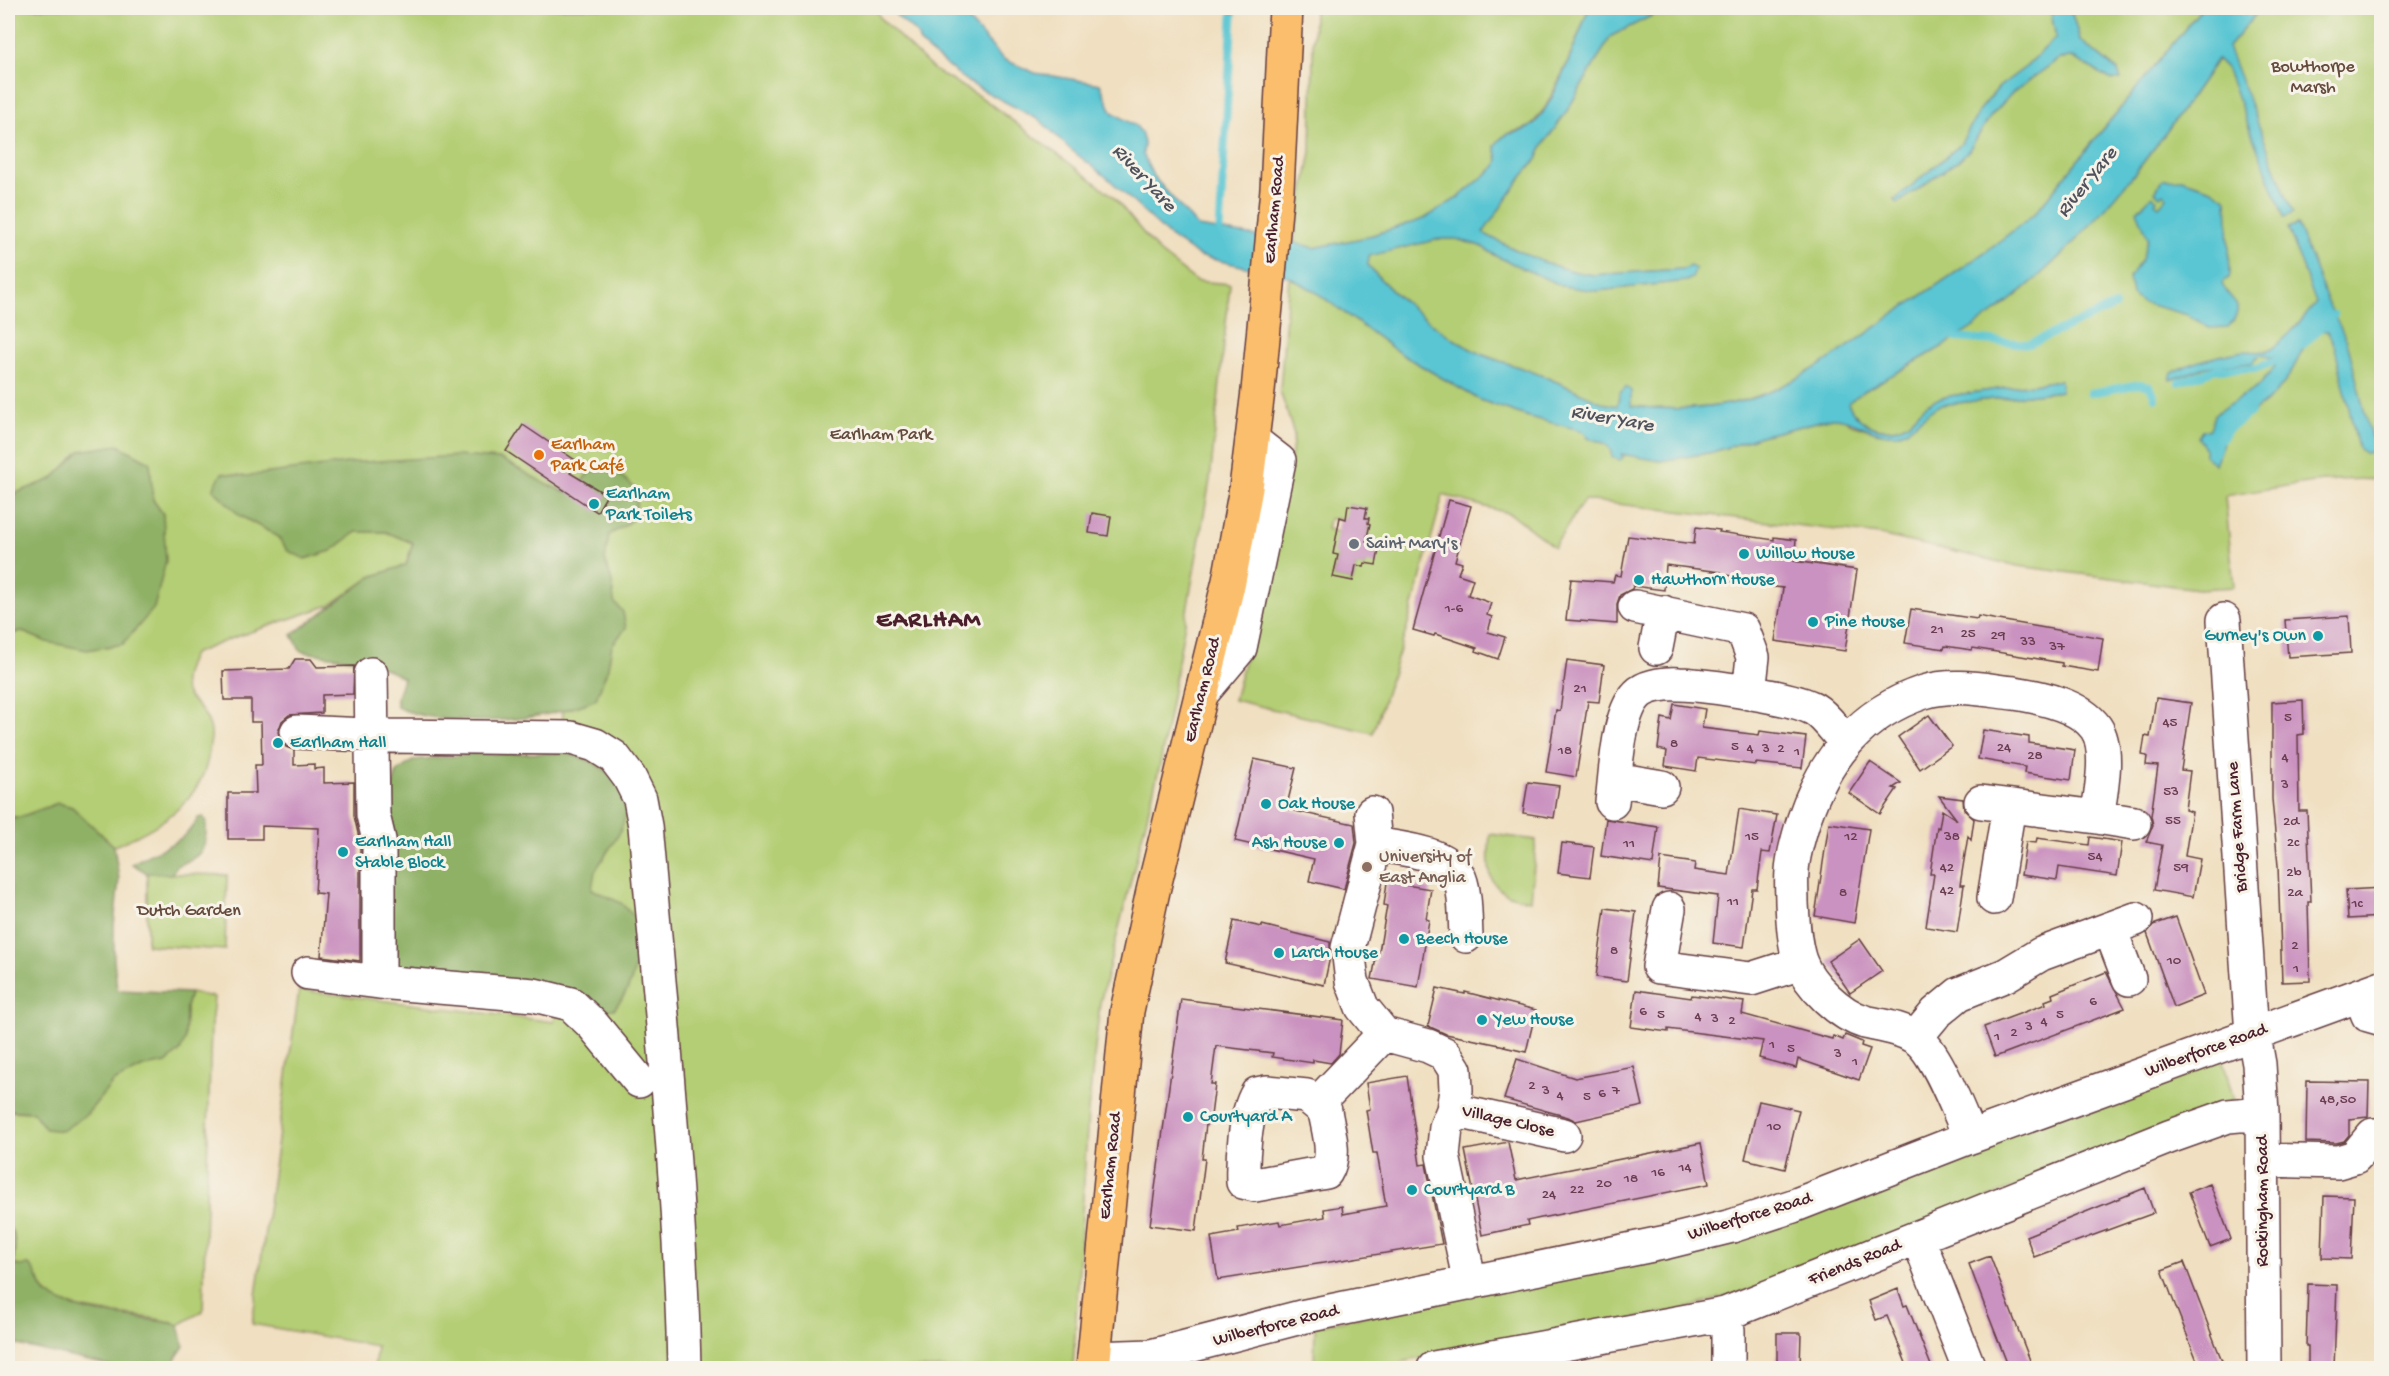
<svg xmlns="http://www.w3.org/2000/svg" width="2389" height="1376" viewBox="0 0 2389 1376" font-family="'Gochi Hand',sans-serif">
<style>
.green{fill:#b4ce74;stroke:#7f7650;stroke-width:1.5;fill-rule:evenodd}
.forest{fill:#8fb166;stroke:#6c6848;stroke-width:1.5}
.water{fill:#5ac6d3;stroke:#52727f;stroke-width:1.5}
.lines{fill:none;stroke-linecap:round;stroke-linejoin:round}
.stream{stroke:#5ac6d3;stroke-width:8}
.building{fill:#ca92c0}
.minor-casing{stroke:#633c41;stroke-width:36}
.major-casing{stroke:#633c41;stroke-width:36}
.minor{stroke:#fff;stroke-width:33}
.major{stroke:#fabe6d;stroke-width:33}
.food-dot{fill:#e8710a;stroke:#f7f3e8;stroke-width:2}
.culture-dot{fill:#0f9aa8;stroke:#f7f3e8;stroke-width:2}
.worship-dot{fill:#6b7280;stroke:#f7f3e8;stroke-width:2}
.education-dot{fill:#8d6e63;stroke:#f7f3e8;stroke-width:2}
.labels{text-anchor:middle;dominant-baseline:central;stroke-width:6;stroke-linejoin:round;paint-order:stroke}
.number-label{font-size:15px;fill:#6a3c50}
.park-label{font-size:18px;fill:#644b3d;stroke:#f7f3e8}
.street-label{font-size:18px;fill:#4a1f2b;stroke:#f7f3e8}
.food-label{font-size:18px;fill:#c56008;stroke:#f7f3e8;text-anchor:start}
.culture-label{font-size:18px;fill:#0d838f;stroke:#f7f3e8;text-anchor:start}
.worship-label{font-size:18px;fill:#5b616d;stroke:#f7f3e8;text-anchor:start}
.education-label{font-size:18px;fill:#785e54;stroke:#f7f3e8;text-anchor:start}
.water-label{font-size:20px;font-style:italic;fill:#4f515d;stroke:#f7f3e8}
.district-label{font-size:24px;font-weight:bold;letter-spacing:1.5px;fill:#4a1f2b;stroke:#f7f3e8}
</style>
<rect width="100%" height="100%" fill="#f7f3e8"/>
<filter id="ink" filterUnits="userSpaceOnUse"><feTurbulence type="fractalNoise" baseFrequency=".0167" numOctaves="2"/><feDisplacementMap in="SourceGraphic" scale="12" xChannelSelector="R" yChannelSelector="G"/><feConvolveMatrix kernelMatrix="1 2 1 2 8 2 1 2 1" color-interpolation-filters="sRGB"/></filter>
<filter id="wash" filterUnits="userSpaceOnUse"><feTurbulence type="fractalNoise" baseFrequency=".008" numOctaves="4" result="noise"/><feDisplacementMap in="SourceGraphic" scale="24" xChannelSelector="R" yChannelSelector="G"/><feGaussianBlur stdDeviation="1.35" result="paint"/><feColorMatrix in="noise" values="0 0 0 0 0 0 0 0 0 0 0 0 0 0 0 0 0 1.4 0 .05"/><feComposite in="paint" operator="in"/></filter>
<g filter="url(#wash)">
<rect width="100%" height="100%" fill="#f0dfc0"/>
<path class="green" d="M8 8H875L881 19 935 71 982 98 1112 195 1159 252 1196 281 1230 284 1210 480 1160 765 1100 1003 1088 1111 1073 1368H374L377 1346 252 1324 299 990 554 1022 561 976 564 530 239 515 277 536 288 551H331L356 532H386L413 543 406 565 371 577 330 605 230 639 193 654C167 705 203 693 211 731 212 737 210 744 209 750 205 801 157 829 114 846L72 807 58 803 20 817H8V635L21 631 47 642 163 514 153 500 38 493 8 496Z
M1314 8H1589L1567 64 1545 108 1530 127 1507 134 1495 146 1498 160 1496 166 1459 197 1424 219 1363 238 1314 248 1294 242 1311 152Z
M1667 8H2050L2056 37 2027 66 1999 87 1980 110 1960 145 1895 200 1898 203 1959 160 1969 150 1990 117 2012 93 2060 58 2072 57 2112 80 2118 71 2080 40 2070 8H2202L2035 213C1991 250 1942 282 1894 314 1852 344 1810 377 1761 395 1720 410 1674 411 1630 406L1620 393 1617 406 1606 404C1582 394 1559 382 1535 373 1518 366 1499 362 1483 355 1448 340 1392 295 1368 265L1369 255 1439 239H1456L1481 246 1498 257 1597 291 1686 281 1692 278 1690 266 1683 269 1593 275C1554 270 1517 251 1482 233L1521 178 1537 159 1543 145 1565 114 1611 36Z
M2261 8H2381V480C2329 476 2277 488 2225 496L2234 587 2198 589 2018 566 1880 535 1584 500 1554 547 1511 514 1443 495 1406 631 1373 733 1234 700 1268 572 1291 460 1294 434 1280 391 1289 277 1313 290 1401 354 1480 400 1529 417 1580 429 1585 433 1588 438 1606 443 1611 449 1620 453 1661 461 1713 452 1761 436 1832 418 1842 417 1851 424 1880 433 1909 428 1932 408 1940 405 2061 391 2060 380C2032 384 2005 388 1978 392 1964 394 1946 395 1933 401 1917 408 1914 426 1892 429 1874 432 1855 420 1848 403L1862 392C1907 366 1953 343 1995 312 2086 244 2155 152 2217 59L2226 68 2228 47ZM1349 505 1367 508 1365 518 1369 519 1368 523 1370 524 1365 563 1364 567 1356 565 1353 581 1333 577 1338 555V532L1327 529 1329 519H1346Z
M1490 834 1536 840 1531 900C1485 895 1487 872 1490 834Z
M147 873 227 875 225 950 147 945Z
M190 993 214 997 211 1026 203 1311 179 1325C171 1323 164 1320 156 1319 129 1313 44 1314 39 1279L13 1263C15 1250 17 1237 8 1226V1111L33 1112 46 1129 87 1114 113 1082 143 1067 166 1063 185 1040 186 1007Z
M2222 1057 2234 1101 1769 1284 1680 1310 1369 1368H1314L1315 1326 1689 1248Z"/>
<path class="forest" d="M118 445 150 462 153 500 163 514 166 561 154 608 123 644 87 650 47 642 21 631 8 635V496L52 479 80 451Z
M457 456 501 459 544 483 565 492 578 487 589 472C612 467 618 472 635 488 640 518 634 521 609 535L605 560 612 582 614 602 623 612 626 628 612 645 608 668 596 699C549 722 445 730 397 707V697L403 678C370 657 338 659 301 651L292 635 371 577 406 565 413 543 386 532H356L331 551 305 559 288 551 277 536 239 515 213 489 222 473 246 476 347 463Z
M567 753 592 762 625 783 629 808 619 834 595 871 592 889 621 903 635 917C637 952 640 980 614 1009L587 1012 402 974 385 963 381 826 397 772 414 760 473 754Z
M58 803 72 807 114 846 119 879 114 925V960L117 990 190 993 186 1007 185 1040 180 1051 166 1063 143 1067 113 1082 87 1114 62 1131 46 1129 33 1112 8 1110V817H20Z
M203 817 206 821C207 849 203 857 176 866L172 874 147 873 132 864C156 848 184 846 198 818Z
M8 1226C18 1236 15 1250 13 1263L18 1266 29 1265C40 1273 37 1287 48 1295 84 1319 138 1314 179 1325L184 1346 169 1368H120L8 1343Z"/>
<path class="water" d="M888 8H957L1003 59 1035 73 1100 84 1112 112 1136 126 1141 132 1144 143 1143 154 1153 176 1198 227 1294 242 1314 248 1363 238 1424 219 1459 197 1496 166 1498 160 1495 146C1505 129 1516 136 1530 127 1552 112 1579 34 1589 8H1667L1611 36 1565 114 1543 145 1537 159 1521 178 1483 233C1517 251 1554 270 1593 275L1683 269 1690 266 1696 269 1692 278 1686 281 1597 291 1562 286 1498 257 1481 246 1456 239H1439L1369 256 1368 265C1392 295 1448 340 1483 355 1500 362 1518 366 1535 373 1559 382 1582 394 1606 404L1617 406 1620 393 1626 387 1631 391V406C1674 411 1720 410 1762 395 1810 376 1852 344 1894 314 1942 282 1991 250 2035 213L2202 8H2261L2228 47 2293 213 2284 217 2226 68 2217 59C2155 152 2086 244 1995 312 1953 343 1907 366 1862 392L1848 403C1855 420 1874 432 1893 429 1914 426 1917 408 1933 401 1946 395 1964 394 1978 392 2005 388 2033 384 2060 380L2061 391 1940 405C1924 412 1913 431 1896 434 1872 437 1853 417 1832 418L1761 436 1713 452 1661 461 1621 454 1623 458 1620 460 1612 457C1610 442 1601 442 1588 438L1585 433 1580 430 1529 417 1480 400 1401 354 1313 290 1289 277 1199 256 1168 235 1110 180 1070 149 1041 121 968 82 930 52 920 43 917 34Z
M2050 8H2070L2080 40 2118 71 2121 80H2112L2072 57 2060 58 2012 93 1990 117 1969 150 1959 160 1898 203 1895 200 1960 145 1980 110 1999 87 2027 66 2056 37Z
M2182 179 2212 189 2227 199 2230 274 2229 278 2223 281 2222 284C2231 303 2248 304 2228 327L2209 328 2188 315 2143 303 2132 295 2129 278 2142 259 2148 238 2137 211 2152 196 2157 200 2155 203 2159 206 2167 197 2163 193 2160 196 2155 192 2162 180Z
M2297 224 2329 305 2347 341 2370 435 2375 441 2381 440V451L2365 453 2358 448 2335 347 2327 331H2318C2303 343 2297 365 2285 382 2271 402 2251 413 2230 425L2215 464 2205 456V448L2198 437 2202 431 2210 429 2214 416 2219 411 2260 385 2275 366 2273 358 2261 355 2255 358 2253 363 2206 367 2170 380 2172 372C2194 362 2214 356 2238 352 2247 350 2258 353 2266 351 2283 345 2305 316 2316 303L2288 228Z"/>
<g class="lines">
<path class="stream" d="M1219 238 1233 8
M1956 338 2029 344 2115 306
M2303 345 2334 315
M2179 382 2217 369 2257 368 2281 359
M2090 393 2140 384 2150 386 2155 398
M2223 438 2227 430 2251 412"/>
</g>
<g id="blocks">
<path class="building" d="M523 425 578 462 570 473 607 495 597 512 506 451Z
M1449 500 1471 506 1455 561 1462 563 1458 574 1473 579 1468 595 1491 603 1487 615 1492 617 1488 632 1505 637 1498 659 1476 651 1477 648 1435 634 1434 636 1413 630Z
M1348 505 1367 508 1365 518H1369L1368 523 1370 524 1366 542 1380 545 1376 565 1365 563 1364 567 1356 565 1353 581 1333 577 1338 555 1333 554 1340 517 1346 519Z
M1092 513 1111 516 1108 536 1089 533Z
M1696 527 1720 530 1719 532 1774 540V537L1796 540 1794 561 1857 570 1845 651 1775 641 1783 588 1731 582 1732 576 1721 574V572L1666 565 1664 590 1633 586 1632 589 1620 595 1617 604V624L1566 620 1571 579 1613 582 1615 575 1621 576 1628 536 1694 544Z
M1911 609 1977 619 1978 616 1993 619 2103 638 2098 672 2062 666V663L2033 658 1973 648 1972 650 1945 646 1944 649 1905 643Z
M2349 616 2351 653 2288 657 2285 620Z
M295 659H311L317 667 354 666 353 694 322 695V713L289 715 282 721 278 732 281 741 286 747 294 750V765L314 764V769L324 768V783L354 782V816L360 842V961L321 956 326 894 315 893 319 828 262 826V839H228V793H256L255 765H262L261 722H251V700H224L223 671 289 669Z
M1567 660 1604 665 1599 702 1588 701 1576 777 1546 772 1556 710 1560 711Z
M2156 698 2191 703 2181 770 2190 771 2185 810 2192 812 2185 856 2200 859 2193 897 2154 890 2162 845 2146 842 2153 825 2151 816 2158 766 2146 765 2147 756 2142 755 2145 736 2150 737Z
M2303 700 2304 734 2298 735 2299 811H2307L2311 902H2308L2310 981 2282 982 2278 866 2272 799V702Z
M1674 704 1705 709 1702 728 1759 735 1760 731 1806 737 1802 768 1756 763V765L1698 758 1696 771 1665 766 1667 751 1658 749 1662 718 1671 720Z
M1929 715 1952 746 1920 769 1898 737Z
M1983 730 2029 737V743L2075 750 2071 780 2024 773 2025 767 1978 759Z
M1254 759 1296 768 1286 809 1354 824 1356 843 1344 889 1309 881 1314 859 1235 841Z
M1870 762 1901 783 1893 788 1897 789 1880 814 1849 793Z
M1528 782 1559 786 1554 818 1523 813Z
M1939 796 1963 799 1964 810 1974 819 1971 840 1968 836 1960 885H1964L1957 932 1926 927 1934 874H1930L1937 827 1939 828 1942 810 1957 820Z
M1739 809 1777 815 1770 853 1762 852 1757 889H1752L1744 947 1713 943 1718 896 1658 888 1661 858 1695 863 1694 870 1729 875Z
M1606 819 1658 827 1653 864 1601 856Z
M1829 823 1869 829 1854 923 1815 916Z
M2090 837 2122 842 2117 876 2059 867 2057 880 2021 875 2026 842 2036 843 2037 838 2089 845Z
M1562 843 1594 847 1590 877 1558 873Z
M1387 882 1431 889 1426 919 1429 920 1418 987 1372 979 1376 958H1378L1387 906 1384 905Z
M2382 888V917L2348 919 2346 890Z
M1605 908 1636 912 1627 981 1596 977Z
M2176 917 2204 995 2174 1007 2147 933 2153 925Z
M1234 921 1262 927V925L1330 942V957L1324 985 1225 963Z
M1860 939 1882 971 1850 993 1828 961Z
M2106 972 2125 1008 1995 1057 1984 1027 2046 1004 2045 1001 2053 998 2052 994Z
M1437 988 1465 994V992L1536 1010 1526 1052 1504 1047 1505 1046 1446 1034 1428 1026Z
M1636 990 1691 998 1692 995 1744 1002 1742 1014 1832 1039 1833 1036 1843 1040 1845 1035 1862 1042 1861 1046 1870 1049 1859 1080 1798 1059 1796 1068 1759 1058 1763 1041 1668 1029V1032L1631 1027Z
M1181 999 1343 1020 1339 1054 1331 1063 1313 1060V1063L1272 1057 1273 1053 1216 1046 1211 1084H1215L1210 1124H1206L1202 1159H1205L1196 1231 1150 1225Z
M1517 1059 1575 1078 1634 1067 1643 1106 1576 1121 1568 1117 1504 1099Z
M1407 1076 1420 1165 1426 1164 1442 1244 1218 1280 1211 1237 1239 1232 1238 1228 1279 1221 1280 1225 1325 1217 1324 1209 1342 1206 1343 1214 1386 1206 1377 1153H1373L1366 1110 1370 1109 1366 1083Z
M2307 1081 2369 1082 2368 1117 2349 1119V1135L2344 1141 2336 1143 2306 1142Z
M1759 1101 1799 1110 1785 1169 1745 1159Z
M1508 1142 1516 1180 1701 1143 1709 1184 1541 1218 1527 1221 1528 1225 1482 1235 1465 1150Z
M2210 1184 2231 1239 2210 1247 2189 1192Z
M2145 1188 2154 1213 2034 1257 2026 1236Z
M2324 1196 2354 1197 2351 1259 2322 1258Z
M1990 1256 2014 1319 2033 1368H2009L1984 1304 1969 1264Z
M2184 1262 2215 1343 2225 1368H2200L2172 1297 2162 1270Z
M2308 1284 2337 1285 2334 1368H2308V1347H2306Z
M1898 1289 1904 1306 1907 1305 1932 1368H1908L1887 1316 1876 1320 1869 1301Z
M1777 1333H1801L1800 1368H1777Z"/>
</g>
</g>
<g filter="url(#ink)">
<use href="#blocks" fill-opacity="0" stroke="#633c41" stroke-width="1.5"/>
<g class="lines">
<defs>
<path id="minor" d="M1635 607 1743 630 1753 657 1749 693
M2224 620 2251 1020 2259 1064 2262 1113 2264 1368
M1656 648 1663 612
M371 674 373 815 379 840V982
M1203 692 1240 648 1279 461 1252 440
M297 732 390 736 571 738 595 745 614 757 629 777 640 799 645 826C661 1007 680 1187 684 1368
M1615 779 1662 787
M1612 802C1616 774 1617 710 1640 692 1650 685 1667 683 1679 684 1706 685 1793 697 1814 709 1826 716 1836 732 1846 742
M1981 802 2097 817
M1372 813 1375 844 1348 948 1352 981 1362 1007 1384 1034 1428 1046 1445 1054 1455 1070 1456 1090 1453 1110 1446 1127 1443 1156 1470 1283
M1375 844C1401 849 1442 851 1458 875 1466 888 1465 921 1466 936
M1994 898 2009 806
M1669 909 1659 967 1751 979 1801 963
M2110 929 2129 979
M308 973 379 982 534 995 571 1004 593 1025 639 1081
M2360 995 2368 1015 2382 1019
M1916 1037 1936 1013 1959 994 2006 975 2041 954 2136 919
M1267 1092 1307 1096 1325 1111C1328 1131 1337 1154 1326 1172L1255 1185 1243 1182C1242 1158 1245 1114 1257 1094Z
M1318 1103 1384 1034
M1453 1110 1564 1135
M1970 1137C1959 1113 1937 1052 1916 1038 1901 1028 1882 1026 1865 1022 1840 1015 1809 985 1800 961 1794 943 1793 922 1792 903 1792 893 1791 882 1792 871 1793 854 1799 835 1804 819 1825 758 1861 713 1924 692 1953 683 1985 690 2014 693 2040 697 2080 705 2096 728 2110 749 2101 793 2097 817L2134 823
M2263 1160 2338 1162 2355 1157 2373 1135H2382
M1918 1238 1969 1368
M1725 1314 1728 1330V1368
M1094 1358 1151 1356 1301 1317 1667 1242 1732 1226 1793 1206 1970 1137 2382 987
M1434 1368 1725 1314 2169 1137 2228 1116 2262 1113"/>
<path id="major" d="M1093 1368 1127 1011 1153 891 1229 581 1246 488 1258 391 1277 189 1286 8"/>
</defs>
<use href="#minor" class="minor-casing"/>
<use href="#major" class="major-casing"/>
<use href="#minor" class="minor"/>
<use href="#major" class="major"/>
</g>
</g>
<circle class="food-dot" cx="539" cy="455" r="6"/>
<g class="culture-dot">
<circle cx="594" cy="504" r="6"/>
<circle cx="1744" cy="554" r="6"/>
<circle cx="1639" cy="580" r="6"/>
<circle cx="1813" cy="622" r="6"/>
<circle cx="2318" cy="636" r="6"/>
<circle cx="278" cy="743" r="6"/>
<circle cx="1266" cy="804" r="6"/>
<circle cx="1339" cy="843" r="6"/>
<circle cx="343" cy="852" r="6"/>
<circle cx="1404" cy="939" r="6"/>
<circle cx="1279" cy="953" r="6"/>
<circle cx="1482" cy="1020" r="6"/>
<circle cx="1188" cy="1117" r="6"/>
<circle cx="1412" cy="1190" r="6"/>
</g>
<circle class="worship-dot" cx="1354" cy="544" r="6"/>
<circle class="education-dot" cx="1367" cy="867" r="6"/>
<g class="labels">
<g class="number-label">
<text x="1454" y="609">1-6</text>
<text x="1937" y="630">21</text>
<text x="1968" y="634">25</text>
<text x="1998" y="636">29</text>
<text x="2028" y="642">33</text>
<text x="2057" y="647">37</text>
<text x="1580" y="689">21</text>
<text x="2288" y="718">5</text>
<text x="2170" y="723">45</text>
<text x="1674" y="744">8</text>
<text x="1735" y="747">5</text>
<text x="2004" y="748">24</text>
<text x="1750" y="749">4</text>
<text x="1766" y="749">3</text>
<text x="1781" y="749">2</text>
<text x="1565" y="751">18</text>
<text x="1797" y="752">1</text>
<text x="2035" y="756">28</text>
<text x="2285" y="758">4</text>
<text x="2285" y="785">3</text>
<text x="2171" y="792">53</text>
<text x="2173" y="821">55</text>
<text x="2291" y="822">2d</text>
<text x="1752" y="837">15</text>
<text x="1851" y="837">12</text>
<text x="1952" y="837">38</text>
<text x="2293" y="843">2c</text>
<text x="1629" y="844">11</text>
<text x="2095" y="857">54</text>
<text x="1947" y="868">42</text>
<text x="2181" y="868">59</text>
<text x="2294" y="873">2b</text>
<text x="1947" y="891">42</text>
<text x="1843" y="893">8</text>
<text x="2295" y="893">2a</text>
<text x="1733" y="902">11</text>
<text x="2357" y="904">1c</text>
<text x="2295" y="946">2</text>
<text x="1614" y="951">8</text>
<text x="2174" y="961">10</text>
<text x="2296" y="969">1</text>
<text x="2093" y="1002">6</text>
<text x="1643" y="1012">6</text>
<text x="1661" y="1015">5</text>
<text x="2060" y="1015">5</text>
<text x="1698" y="1017">4</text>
<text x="1715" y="1019">3</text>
<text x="1732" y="1021">2</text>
<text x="2044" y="1022">4</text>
<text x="2029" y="1027">3</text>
<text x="2014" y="1033">2</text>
<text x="1997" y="1037">1</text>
<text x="1772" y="1045">1</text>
<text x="1791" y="1049">5</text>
<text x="1838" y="1054">3</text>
<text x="1855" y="1062">1</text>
<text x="1532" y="1086">2</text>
<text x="1546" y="1091">3</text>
<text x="1616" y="1091">7</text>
<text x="1602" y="1094">6</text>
<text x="1560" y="1096">4</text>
<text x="1587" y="1097">5</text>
<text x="2338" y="1100">48,50</text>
<text x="1774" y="1127">10</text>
<text x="1685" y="1168">14</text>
<text x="1658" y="1173">16</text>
<text x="1631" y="1179">18</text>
<text x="1604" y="1184">20</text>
<text x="1577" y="1190">22</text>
<text x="1549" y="1195">24</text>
</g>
<g class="park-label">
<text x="2313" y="67">Bowthorpe<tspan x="2313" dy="21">Marsh</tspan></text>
<text x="881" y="435">Earlham Park</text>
<text x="189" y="911">Dutch Garden</text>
</g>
<g class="street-label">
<text transform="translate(1275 210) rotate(-85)">Earlham Road</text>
<text transform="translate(1203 690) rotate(-76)">Earlham Road</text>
<text transform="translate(2238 827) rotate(-94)">Bridge Farm Lane</text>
<text transform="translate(2206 1051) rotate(-20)">Wilberforce Road</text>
<text transform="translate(1508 1122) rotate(13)">Village Close</text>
<text transform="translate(1111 1166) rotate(-84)">Earlham Road</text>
<text transform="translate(2263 1201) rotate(-90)">Rockingham Road</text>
<text transform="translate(1750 1217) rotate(-17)">Wilberforce Road</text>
<text transform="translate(1855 1263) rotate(-22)">Friends Road</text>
<text transform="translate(1276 1326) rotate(-14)">Wilberforce Road</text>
</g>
<g class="food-label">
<text x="551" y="445">Earlham<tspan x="551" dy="21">Park Café</tspan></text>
</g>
<g class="culture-label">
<text x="606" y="494">Earlham<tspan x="606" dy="21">Park Toilets</tspan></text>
<text x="1756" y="554">Willow House</text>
<text x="1651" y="580">Hawthorn House</text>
<text x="1825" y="622">Pine House</text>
<text x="2306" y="636" text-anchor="end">Gurney's Own</text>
<text x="290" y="743">Earlham Hall</text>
<text x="1278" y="804">Oak House</text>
<text x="355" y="842">Earlham Hall<tspan x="355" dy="21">Stable Block</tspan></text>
<text x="1327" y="843" text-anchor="end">Ash House</text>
<text x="1416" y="939">Beech House</text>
<text x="1291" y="953">Larch House</text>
<text x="1494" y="1020">Yew House</text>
<text x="1200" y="1117">Courtyard A</text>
<text x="1424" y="1190">Courtyard B</text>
</g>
<g class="worship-label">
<text x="1366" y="544">Saint Mary's</text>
</g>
<g class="education-label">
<text x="1379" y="857">University of<tspan x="1379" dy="21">East Anglia</tspan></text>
</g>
<g class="water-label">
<text transform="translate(1143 179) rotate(47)">River Yare</text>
<text transform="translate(2088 183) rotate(-51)">River Yare</text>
<text transform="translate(1612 420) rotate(10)">River Yare</text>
</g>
<g class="district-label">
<text x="929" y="621">EARLHAM</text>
</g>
</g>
<rect width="2389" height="1376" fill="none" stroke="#f7f3e8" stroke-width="30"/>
</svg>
